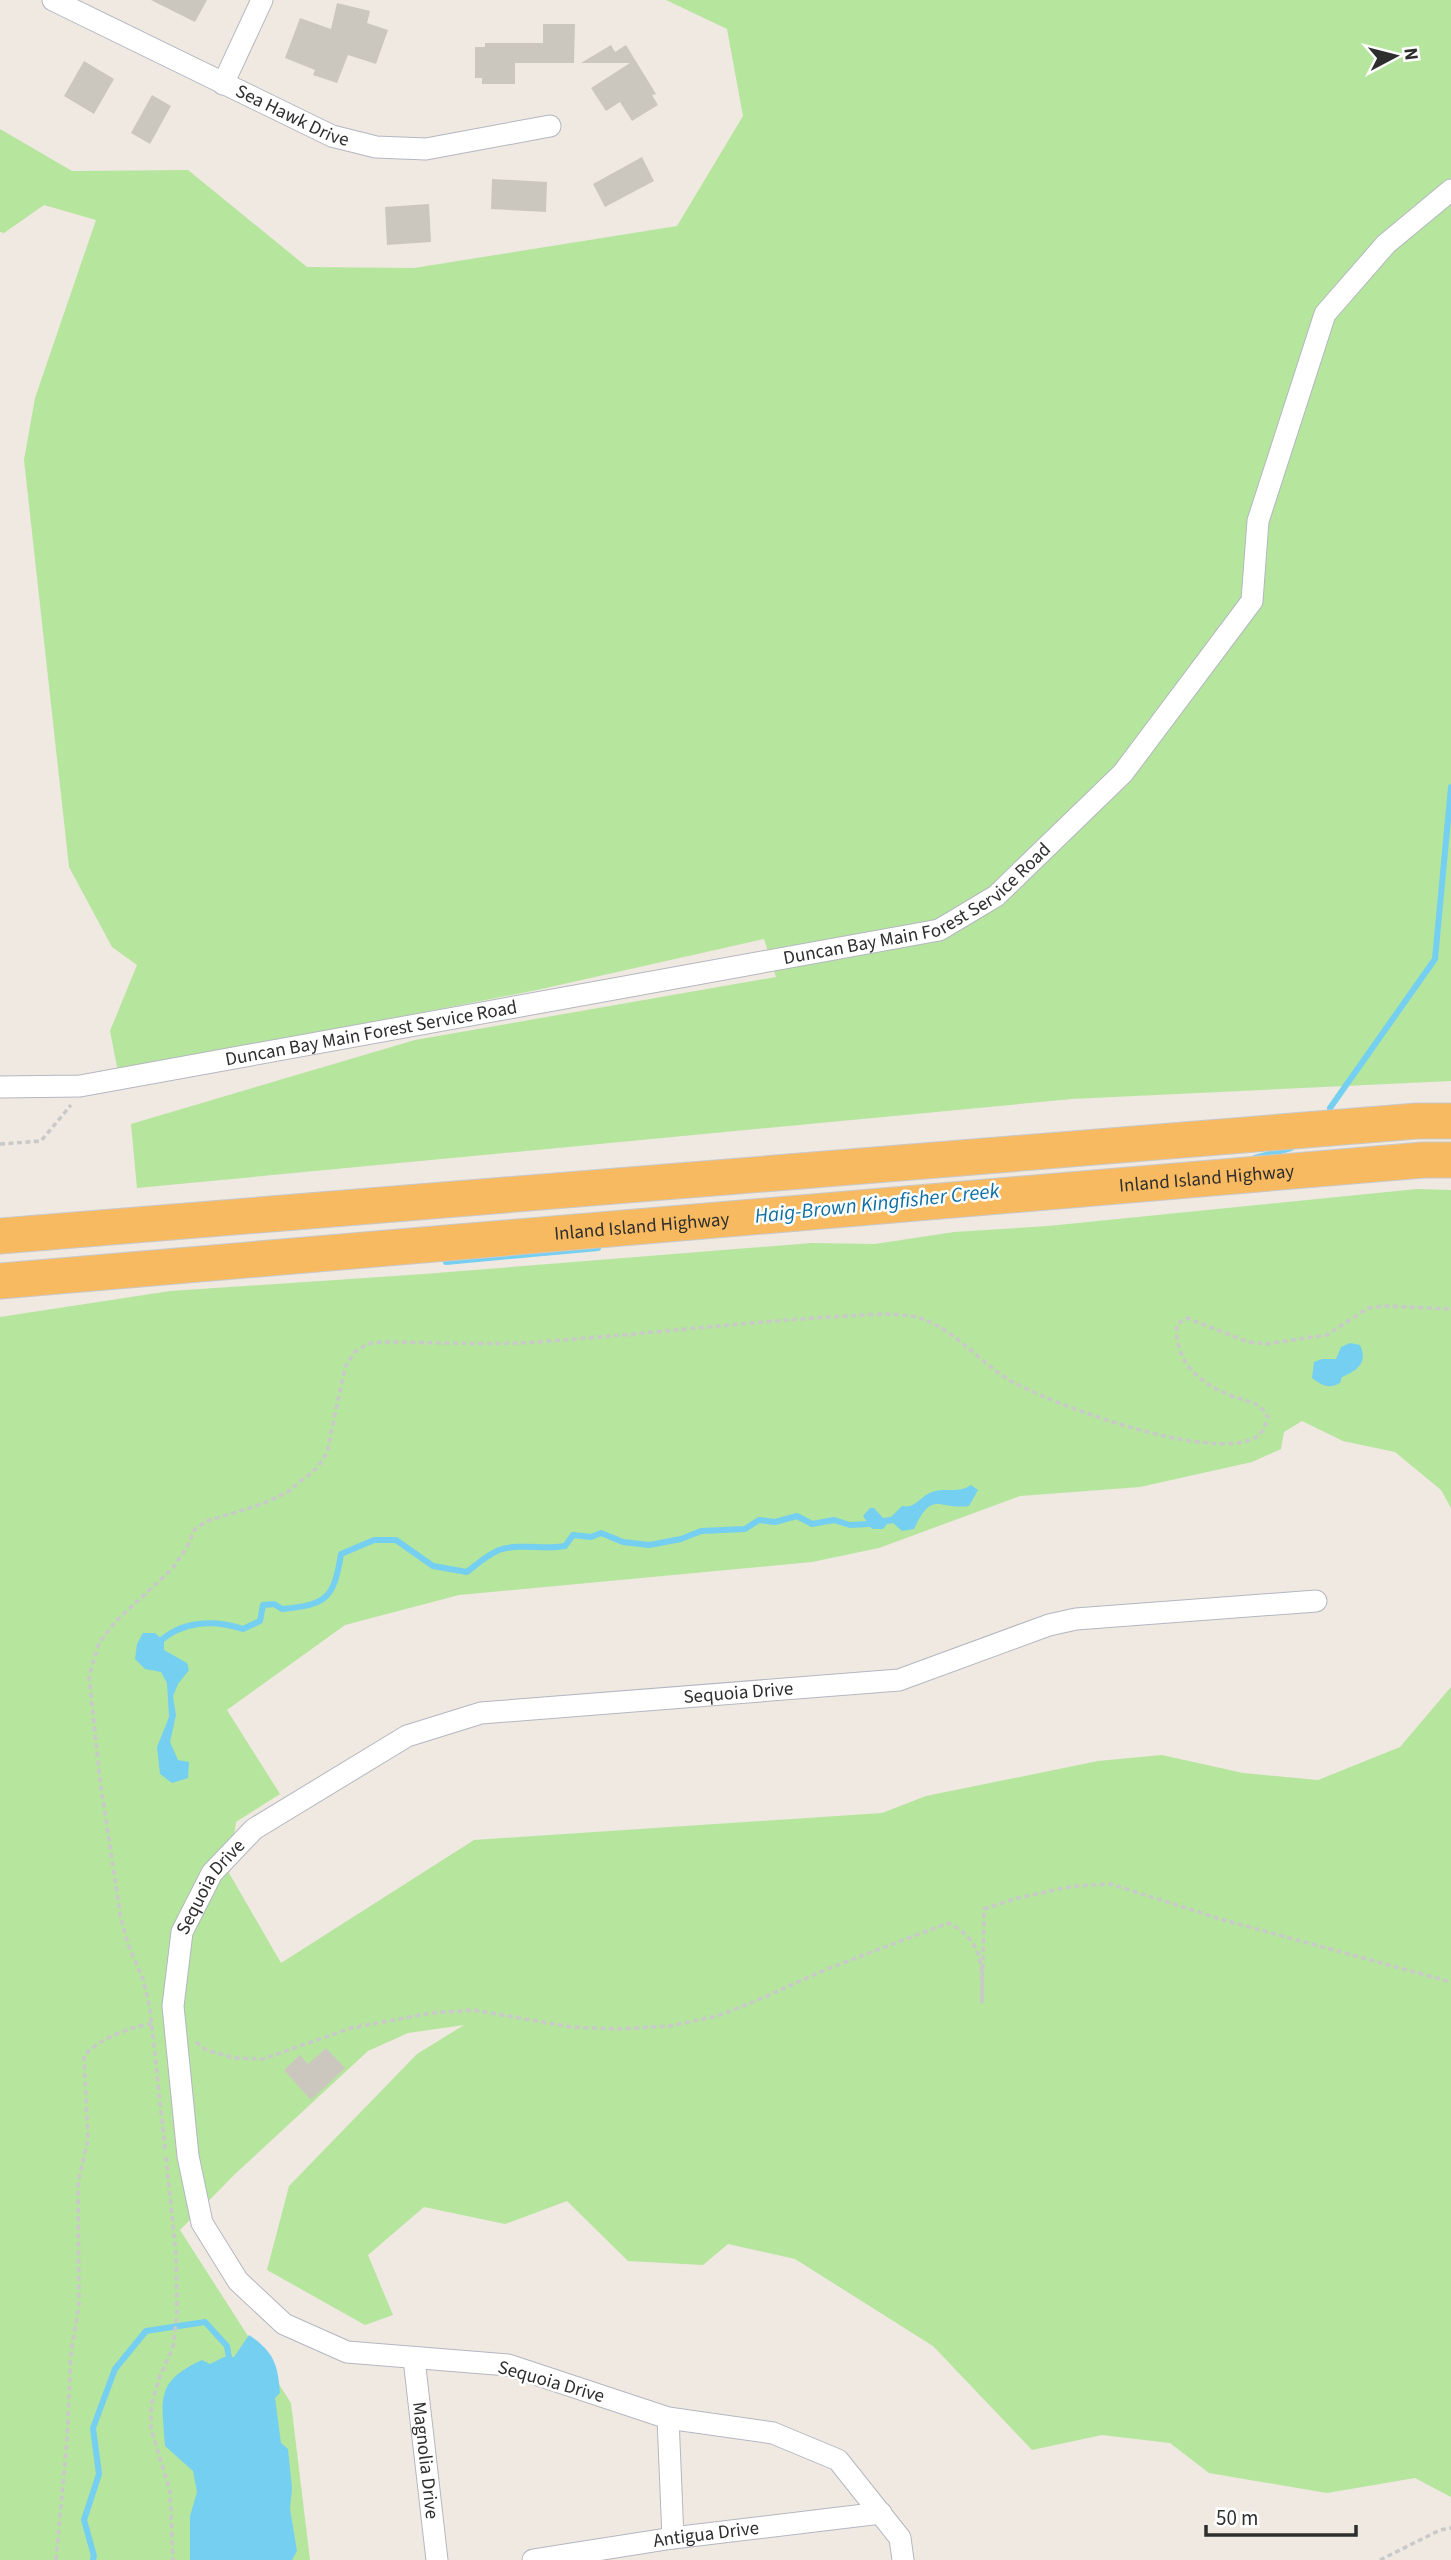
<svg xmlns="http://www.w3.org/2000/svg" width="1451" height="2560" viewBox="0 0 1451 2560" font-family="'Source Sans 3',sans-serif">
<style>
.green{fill:#b6e59e}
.water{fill:#75cff0}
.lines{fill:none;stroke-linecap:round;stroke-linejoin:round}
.stream{stroke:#75cff0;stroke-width:6}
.building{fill:#cbc7bf}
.minor-casing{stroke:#b4b7c1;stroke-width:23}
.trunk-casing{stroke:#c9c9c9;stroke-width:37}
.path{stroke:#c9c9c9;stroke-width:3.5;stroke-dasharray:5 3.5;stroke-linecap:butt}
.minor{stroke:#fff;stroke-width:21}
.trunk{stroke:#f8ba60;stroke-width:35}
.labels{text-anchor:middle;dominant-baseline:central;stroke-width:5;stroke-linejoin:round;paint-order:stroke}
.street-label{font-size:19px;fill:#2e2e2e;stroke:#fff}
.water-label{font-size:21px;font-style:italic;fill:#0d6fa3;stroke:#fff}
</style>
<rect width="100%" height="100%" fill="#efe9e1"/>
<path class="green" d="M666 0H1451V1081L1072 1099 137 1188 131 1124 415 1040 776 977 764 939 537 990 118 1072 110 1031 137 965 112 947 69 867 24 460 35 398 96 220 44 205 4 233 0 232V129L72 171 188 170 307 267 414 268 677 226 743 116 727 29Z
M1417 1189 1451 1190V1508L1441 1490 1395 1452 1343 1441 1302 1421 1284 1432 1281 1449 1252 1462 1140 1487 1020 1496 879 1548 812 1562 459 1595 345 1625 227 1710 280 1794 236 1822 229 1873 281 1963 474 1840 882 1813 926 1796 1098 1761 1162 1755 1243 1773 1318 1780 1400 1747 1451 1687V2497L1415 2478 1327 2493 1209 2473 1170 2443 1102 2435 1032 2450 933 2346 795 2259 728 2244 703 2265 628 2261 567 2201 505 2224 424 2207 368 2255 393 2315 365 2325 267 2270 289 2186 417 2054 464 2025 408 2033 368 2051 234 2175 180 2230 291 2403 310 2560H0V1317L170 1291 424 1274 812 1243 875 1244 954 1232 1048 1226Z"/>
<path class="water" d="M1350 1343 1360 1345C1368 1363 1358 1370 1342 1377L1340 1383C1328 1389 1323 1386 1312 1378L1314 1362 1322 1359H1336L1341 1347Z
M971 1485 978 1490 969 1506C937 1510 933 1489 914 1529L902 1531 893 1523 887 1524 883 1529H872L863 1516 870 1508H874L883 1518 891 1517 902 1506C916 1509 920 1496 932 1492 946 1487 958 1494 971 1485Z
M143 1633H155L164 1641V1650L187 1663 189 1670 178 1684 173 1696 176 1715 170 1742 178 1760 189 1762 188 1778 172 1783 160 1774 157 1747 169 1717 167 1683 161 1672 145 1669 135 1659 137 1644Z
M249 2335C274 2352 278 2365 280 2393L275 2398 281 2443 288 2449 292 2488 290 2509 297 2551 292 2560H190V2516L197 2492 193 2471 165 2446C162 2400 154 2382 202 2360L210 2364 224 2357H234Z"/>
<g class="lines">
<path class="stream" d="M1330 1108 1435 959 1451 787
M1255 1158 1291 1148
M446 1262 598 1248
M158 1643C181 1621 213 1619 243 1629L260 1621 263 1605 274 1604 282 1609C327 1605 334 1598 341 1554L374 1540H396L433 1566 467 1572C477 1564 487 1555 499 1550 520 1543 544 1550 565 1546L573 1535 591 1537 601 1533 623 1542 649 1545 681 1539 701 1531 745 1529 759 1520 775 1522 797 1516 812 1524 834 1520 850 1525 869 1524
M93 2560 94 2556 84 2520 99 2474 93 2428 115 2369 146 2331 205 2322 227 2346 230 2364"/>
</g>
<path class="building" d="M151 0H207L195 22Z
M337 3 370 11 367 23 388 30 376 64 348 55 337 83 313 75 315 70 285 58 300 18 331 29Z
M543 24H575L574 63H515V84H482V78H475V47H485V43H543Z
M611 45 615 52 626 45 656 94 652 95 658 105 632 121 620 102 606 111 591 88 630 63H581Z
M84 61 114 79 94 114 64 96Z
M152 95 171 106 150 144 131 133Z
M642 157 654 181 605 207 593 184Z
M492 179 547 182 546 212 491 209Z
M429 204 431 242 387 245 385 207Z
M326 2048 345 2068 311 2100 284 2070 300 2055 308 2064Z"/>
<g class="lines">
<defs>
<g id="minor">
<path id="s1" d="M53 0 332 136 376 147 426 149 550 126"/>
<path d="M223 84 262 0"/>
<path id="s2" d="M0 1087 80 1086 939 930 996 896 1123 773 1252 601 1258 521 1325 314 1386 244 1451 190"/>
<path id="s3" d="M414 2359 437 2560"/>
<path d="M668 2418 673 2538"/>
<path id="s4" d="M533 2560 673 2538 881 2513"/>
<path id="s5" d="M903 2560 900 2538 838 2460 773 2433 668 2418 508 2365 347 2352 284 2324 238 2281 202 2223 188 2156 173 2006 182 1932 212 1873 254 1829 407 1736 481 1713 899 1680 1049 1625 1076 1619 1316 1601"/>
</g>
<g id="trunk">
<path d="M0 1236 1417 1121H1451"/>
<path id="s6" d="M0 1281 1423 1160H1451"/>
</g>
</defs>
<use href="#minor" class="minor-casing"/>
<use href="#trunk" class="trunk-casing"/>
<path class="path" d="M0 1144 41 1141 71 1105
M196 2042 206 2050 235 2058 263 2059 351 2028 431 2013 474 2010 571 2027 619 2029 670 2026 717 2016 751 2003 827 1969 948 1923C984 1941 982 1965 982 2002L984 1909 1014 1899 1073 1886 1111 1884 1220 1919 1451 1982
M165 2149 150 2009 143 1979 129 1947 121 1919 100 1780 89 1676 99 1643 115 1622 172 1569 187 1547 195 1529 207 1521 262 1504 286 1493 317 1468 327 1453 345 1367 355 1352 367 1344 381 1342C437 1342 494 1346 550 1341 644 1334 736 1323 830 1317 852 1316 899 1311 920 1318 953 1329 977 1359 1006 1378 1048 1404 1209 1462 1254 1438 1263 1434 1265 1426 1268 1417 1259 1401 1248 1402 1232 1396 1200 1384 1173 1361 1177 1324L1187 1318 1248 1342 1266 1344 1327 1335 1368 1308 1386 1306 1451 1309
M166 2157 176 2254 177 2314 173 2347 159 2379 151 2406V2429L170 2491 173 2560
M56 2560 67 2440 71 2354 79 2304 78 2182 88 2140 84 2056C98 2039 130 2027 151 2024
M1380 2560 1440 2530 1451 2528"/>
<use href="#minor" class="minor"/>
<use href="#trunk" class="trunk"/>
</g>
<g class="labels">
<g class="street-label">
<text stroke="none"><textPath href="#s1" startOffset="266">Sea Hawk Drive</textPath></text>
<text stroke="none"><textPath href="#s2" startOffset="943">Duncan Bay Main Forest Service Road</textPath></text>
<text stroke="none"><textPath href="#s2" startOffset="376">Duncan Bay Main Forest Service Road</textPath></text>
<text stroke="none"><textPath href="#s6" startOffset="1211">Inland Island Highway</textPath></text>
<text stroke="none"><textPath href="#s6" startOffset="644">Inland Island Highway</textPath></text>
<text stroke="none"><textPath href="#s5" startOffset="1764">Sequoia Drive</textPath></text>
<text stroke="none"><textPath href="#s5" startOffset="1176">Sequoia Drive</textPath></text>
<text transform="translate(551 2382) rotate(16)">Sequoia Drive</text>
<text stroke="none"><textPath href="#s3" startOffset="102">Magnolia Drive</textPath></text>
<text stroke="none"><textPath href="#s4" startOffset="175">Antigua Drive</textPath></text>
</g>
<g class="water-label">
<text transform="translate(877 1203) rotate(-6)">Haig-Brown Kingfisher Creek</text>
</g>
</g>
<g transform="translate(1395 56) rotate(83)" stroke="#ffffff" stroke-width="5" paint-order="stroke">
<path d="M0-5L12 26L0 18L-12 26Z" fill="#2e2e2e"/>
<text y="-10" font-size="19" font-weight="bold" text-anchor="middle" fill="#2e2e2e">N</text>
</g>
<path d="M1206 2525v10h150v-10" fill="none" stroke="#2e2e2e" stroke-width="3.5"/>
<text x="1216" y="2525" font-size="21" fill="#2e2e2e" stroke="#ffffff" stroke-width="5" paint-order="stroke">50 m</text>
</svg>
